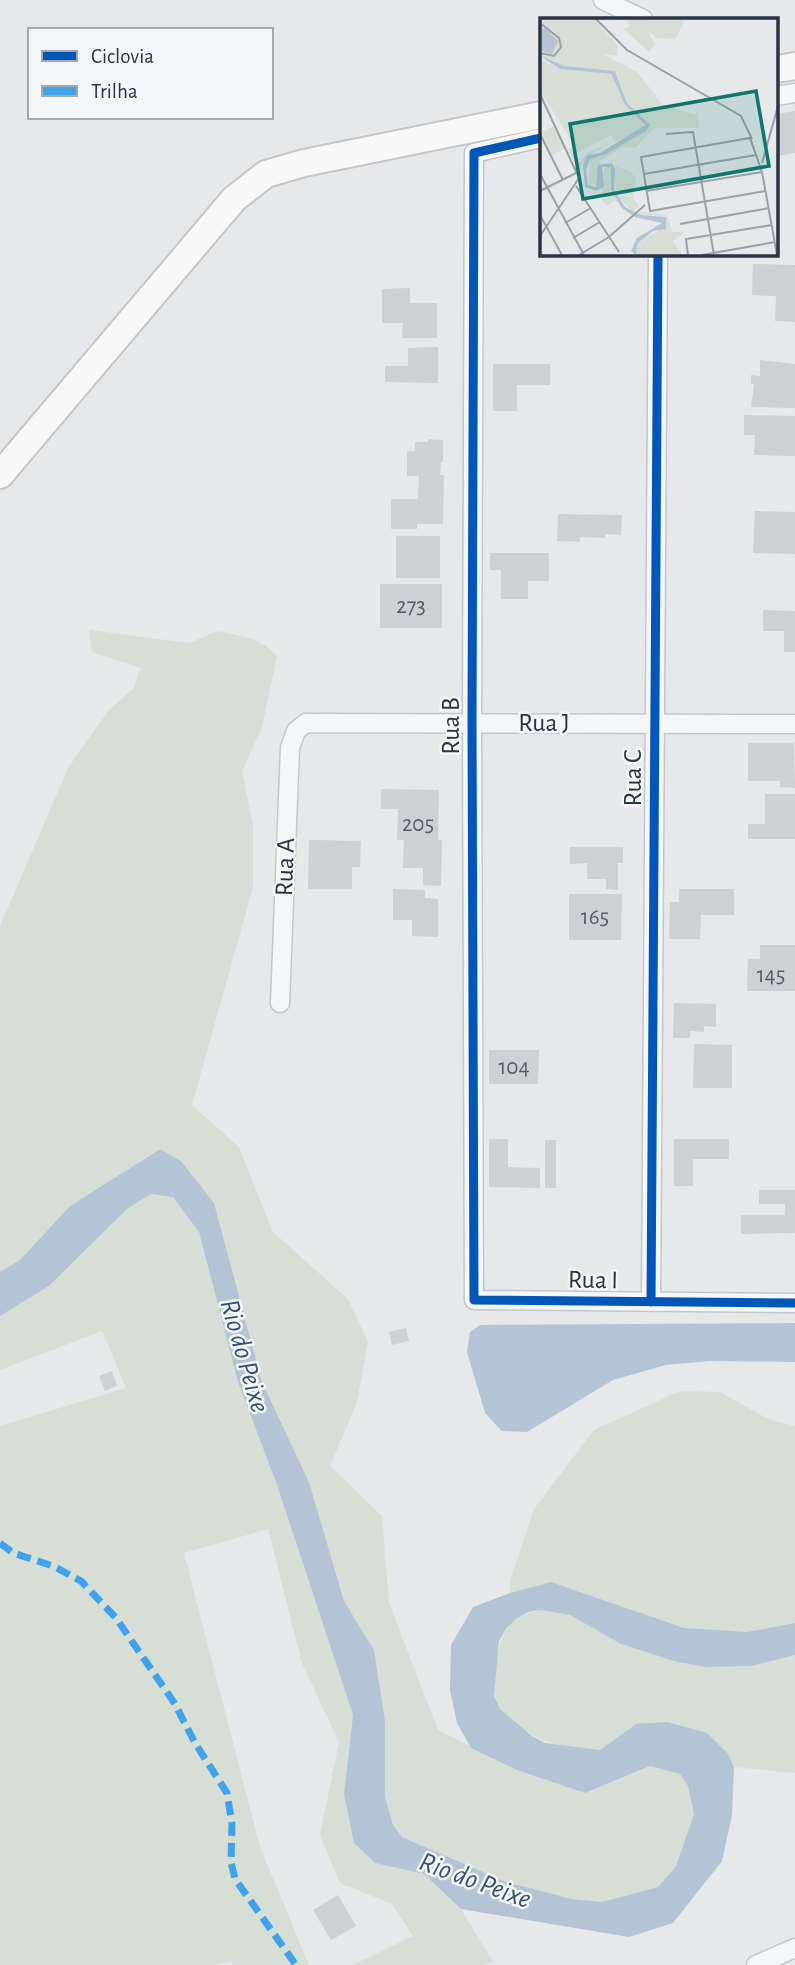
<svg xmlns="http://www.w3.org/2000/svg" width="795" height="1965" viewBox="0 0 795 1965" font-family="'Alegreya Sans',sans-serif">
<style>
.green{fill:#d6ded6}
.water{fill:#b4c4d5}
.building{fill:#ced0d3}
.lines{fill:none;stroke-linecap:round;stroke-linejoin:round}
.street-casing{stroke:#c4c6c8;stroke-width:21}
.secondary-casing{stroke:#c4c6c8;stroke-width:30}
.street{stroke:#f5f6f7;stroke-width:18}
.secondary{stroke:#f8f8f8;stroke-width:26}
.quiet{stroke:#3ea3ec;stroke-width:7;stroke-dasharray:14 7;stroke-linecap:butt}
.cycleway-casing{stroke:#f4f6f9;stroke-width:13}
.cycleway{stroke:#0057b8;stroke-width:9}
.labels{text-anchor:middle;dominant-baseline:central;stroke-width:5;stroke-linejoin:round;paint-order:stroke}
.number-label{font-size:23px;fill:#545c69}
.street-label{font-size:26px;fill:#2b3445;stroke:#f4f6f9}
.water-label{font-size:28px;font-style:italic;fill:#34527a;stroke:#f4f6f9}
.inset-road{fill:none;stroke:#9ba0a8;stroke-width:2}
.view{fill:#0f766e;fill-opacity:0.15;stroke:#0f766e;stroke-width:3.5}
.inset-edge{fill:none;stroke:#2b3445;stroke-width:3.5}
</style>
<rect width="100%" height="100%" fill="#e6e8ea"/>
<path class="green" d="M89 630 189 643 218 631 250 638 265 645 277 656 262 727 242 771 253 825V887L192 1105 239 1147 273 1232 348 1299 368 1342 357 1402 330 1466 382 1516 389 1603 438 1730 517 1770 585 1793 651 1766 680 1774 688 1786 694 1814 676 1866 658 1887 602 1902 572 1899 506 1882 402 1837 393 1825 385 1797V1722L374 1650 344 1601 309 1482 262 1382 214 1203 181 1161 159 1149 70 1206 20 1260 0 1272V926L68 768 108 711 133 689 141 668 92 652Z
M151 1194 173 1196 199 1232 238 1382 277 1485 353 1715 344 1794 375 1863 424 1874 461 1909 493 1962 482 1965H353L413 1936 392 1904 340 1883 320 1835 339 1742 302 1663 268 1529 184 1553 260 1847 309 1965H233L231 1961 215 1965H0V1426L126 1388 102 1331 0 1370V1316L49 1286 127 1209Z
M680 1391 720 1392 768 1419 795 1426V1623L747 1632 684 1628 551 1582 510 1593V1580L534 1509 594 1430Z
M541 1610 570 1615 621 1644 677 1662 707 1667 751 1666 795 1655V1773L734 1767 728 1754 636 1724 600 1750C563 1745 546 1748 516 1723 511 1718 504 1714 500 1709 492 1698 495 1685 496 1672 499 1640 503 1616 541 1610Z"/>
<path class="water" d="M160 1149 181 1161 214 1203 262 1382 309 1482 344 1601 374 1650 385 1721V1797L393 1825 402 1837 506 1882 572 1899 602 1902 658 1887 676 1866 694 1814 688 1786 680 1774 650 1766 585 1793 517 1770 471 1748 457 1723 450 1690 451 1645 473 1607 510 1593 551 1582 684 1628 747 1632 795 1623V1655L751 1666 707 1667 677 1662 621 1644 570 1615 541 1610 528 1612 516 1619 506 1629 499 1641 494 1696 500 1709 532 1736 545 1743 600 1750 636 1724 667 1722 707 1733 728 1754 734 1767 732 1815 722 1861 673 1923 629 1937 461 1909 424 1874 375 1863 354 1843 344 1794 353 1715 277 1485 238 1382 199 1232 173 1197 151 1194 127 1209 49 1286 0 1316V1272L20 1260 70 1206Z
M795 1323V1362L709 1361 666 1365 613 1380 527 1432 502 1431 485 1413 467 1352 470 1332 480 1325Z"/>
<path class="building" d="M795 111V153L776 156V114Z
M753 264 795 265V322L775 321 776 296 752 295Z
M410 288V303H437V338H402L403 323H382V289Z
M438 347V383L385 382V366H408V348Z
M760 360 795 364V408L751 407 754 384H751V375L760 376Z
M493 364H550V385H517V411H493Z
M744 415 795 416V456L754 455 755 435H744Z
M428 439 443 440V462H441L440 475H444L443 524H417V529H391V499H418L419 476H407V451H415V442H428Z
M755 511 795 512V554L753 553Z
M558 514 622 515 621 535 605 534V538L580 537V542L557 541Z
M396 536H440V578H396Z
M490 553H549V581H528V599H501V570H490Z
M380 584H442V628H380Z
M763 610 795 611V652H784V631H763Z
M748 743H794L795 788 780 787V781H748Z
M381 789 439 790 438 840H442L441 886 423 885V868H403L404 840H397L398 809H381Z
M765 794H795V839H748V824H765Z
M309 840 361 841 360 867H352V889H308Z
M570 847H623V863H618V890L606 889V879H587V863L570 864Z
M393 889 425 890V898L438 899V937L412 936V920H393Z
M679 889H734V915H701L700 939H669L670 902H679Z
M569 894H622L621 940H569Z
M760 945H795V991H747L748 959H760Z
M674 1003 716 1004V1027L704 1026V1032L690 1031V1038H673Z
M694 1044 732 1045V1088H693Z
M489 1050H539L538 1084H489Z
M489 1139H508V1167L540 1168V1188L489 1187Z
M674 1139H729V1159H693V1186H674Z
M545 1140H556V1188H545Z
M759 1190H795V1233L741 1234V1215H785V1204H759Z
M406 1328 409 1341 392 1345 389 1332Z
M112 1371 117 1386 105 1391 99 1376Z
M338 1895 356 1926 331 1940 313 1910Z"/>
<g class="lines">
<defs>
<path id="street" d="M603 0 643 19
M776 96 795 93
M541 138 474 153 472 723 474 1300 795 1303
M280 1003 290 748 296 731 306 723 795 724
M651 1302 658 254
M756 1965 795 1948"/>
<path id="secondary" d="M776 69 795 66
M0 475 234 199 266 174 304 163 541 115"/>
</defs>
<use href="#street" class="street-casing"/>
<use href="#secondary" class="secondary-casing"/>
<use href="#street" class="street"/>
<use href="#secondary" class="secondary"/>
<path class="quiet" d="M0 1543 13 1553 53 1566 81 1581 116 1618 175 1704 195 1743 227 1793 232 1824 231 1862 235 1879 296 1965"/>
<defs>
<path id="cycleway" d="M541 138 474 153 472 723 474 1300 795 1303
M651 1302 658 254"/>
</defs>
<use href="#cycleway" class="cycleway-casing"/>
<use href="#cycleway" class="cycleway"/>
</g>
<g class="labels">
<g class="number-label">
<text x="411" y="606">273</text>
<text x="418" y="824">205</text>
<text x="595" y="917">165</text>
<text x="771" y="975">145</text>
<text x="514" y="1067">104</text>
</g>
<g class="street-label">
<text x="544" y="723">Rua J</text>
<text transform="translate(451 726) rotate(-90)">Rua B</text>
<text transform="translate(633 778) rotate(-90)">Rua C</text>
<text transform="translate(285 867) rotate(-88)">Rua A</text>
<text transform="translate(593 1280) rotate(1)">Rua I</text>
</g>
<g class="water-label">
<text transform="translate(244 1356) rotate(74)">Rio do Peixe</text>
<text transform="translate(475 1881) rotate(20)">Rio do Peixe</text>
</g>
</g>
<g transform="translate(540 18)">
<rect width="238" height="238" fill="#e6e8ea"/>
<path d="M0 1H54L78 28 77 38 62 36 97 54 123 87 155 97 158 92 159 110H115L95 130 83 129 60 143 59 167H48L50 141 109 109 87 85 77 56 25 48 0 38ZM86 1H143V7L135 21 117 20 106 11 115 26 109 34 84 11 90 8ZM0 41 20 51 71 56 85 87 106 109 52 135 38 152 28 131 34 127 0 72ZM72 117 75 124 48 134 40 144 34 136ZM14 108 25 130 12 137 1 115ZM64 148 72 150 71 172 88 197 75 182 67 188 62 182ZM74 148 90 153 96 161 93 180 99 188 93 194 76 177ZM105 194 127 197 132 214H145L133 223 142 237H96L97 226 126 208 125 198 97 196Z" fill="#d6ded6" fill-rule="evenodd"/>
<path d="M5 10 18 23 12 36 0 32V11ZM0 38 25 48 75 53 87 85 110 107 106 113 66 136 50 141 46 152 48 167 56 169 58 147 72 145 75 151 74 171 85 189 101 197 126 199V211L113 213 97 226 96 237 91 233 97 220 122 205 95 199 82 190 71 172V149H62L64 169 56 173 45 169 43 148 47 137 60 135 105 107 85 87 71 56 20 51Z" fill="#b4c4d5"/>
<path class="inset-road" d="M56 1 87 32 201 98 212 121M0 5 19 20 21 29 14 38 0 35M0 76 39 160 0 218M0 116 23 162M126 116 153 114 174 237M222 145 238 88M0 156 44 237M104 156 216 137M36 168 79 234M0 173 38 154M106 173 222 154M225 173 110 193 101 139 210 120 222 154 237 237M0 197 22 237M25 205 51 190M140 206 229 190M33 220 60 204M39 237 69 219 105 187M148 237 146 221 232 207M162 237 235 224"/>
<path class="view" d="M216 73 229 148 43 181 30 106Z"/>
<rect width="238" height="238" class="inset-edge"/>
</g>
<rect x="28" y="28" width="245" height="91" fill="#f4f6f9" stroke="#a4a8b1" stroke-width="2"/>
<rect x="42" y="51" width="35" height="10" fill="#0057b8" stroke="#a4a8b1" stroke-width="2"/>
<text x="91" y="63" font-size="21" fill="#2b3445">Ciclovia</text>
<rect x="42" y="86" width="35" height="10" fill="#3ea3ec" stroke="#a4a8b1" stroke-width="2"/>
<text x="91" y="98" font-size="21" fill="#2b3445">Trilha</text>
</svg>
